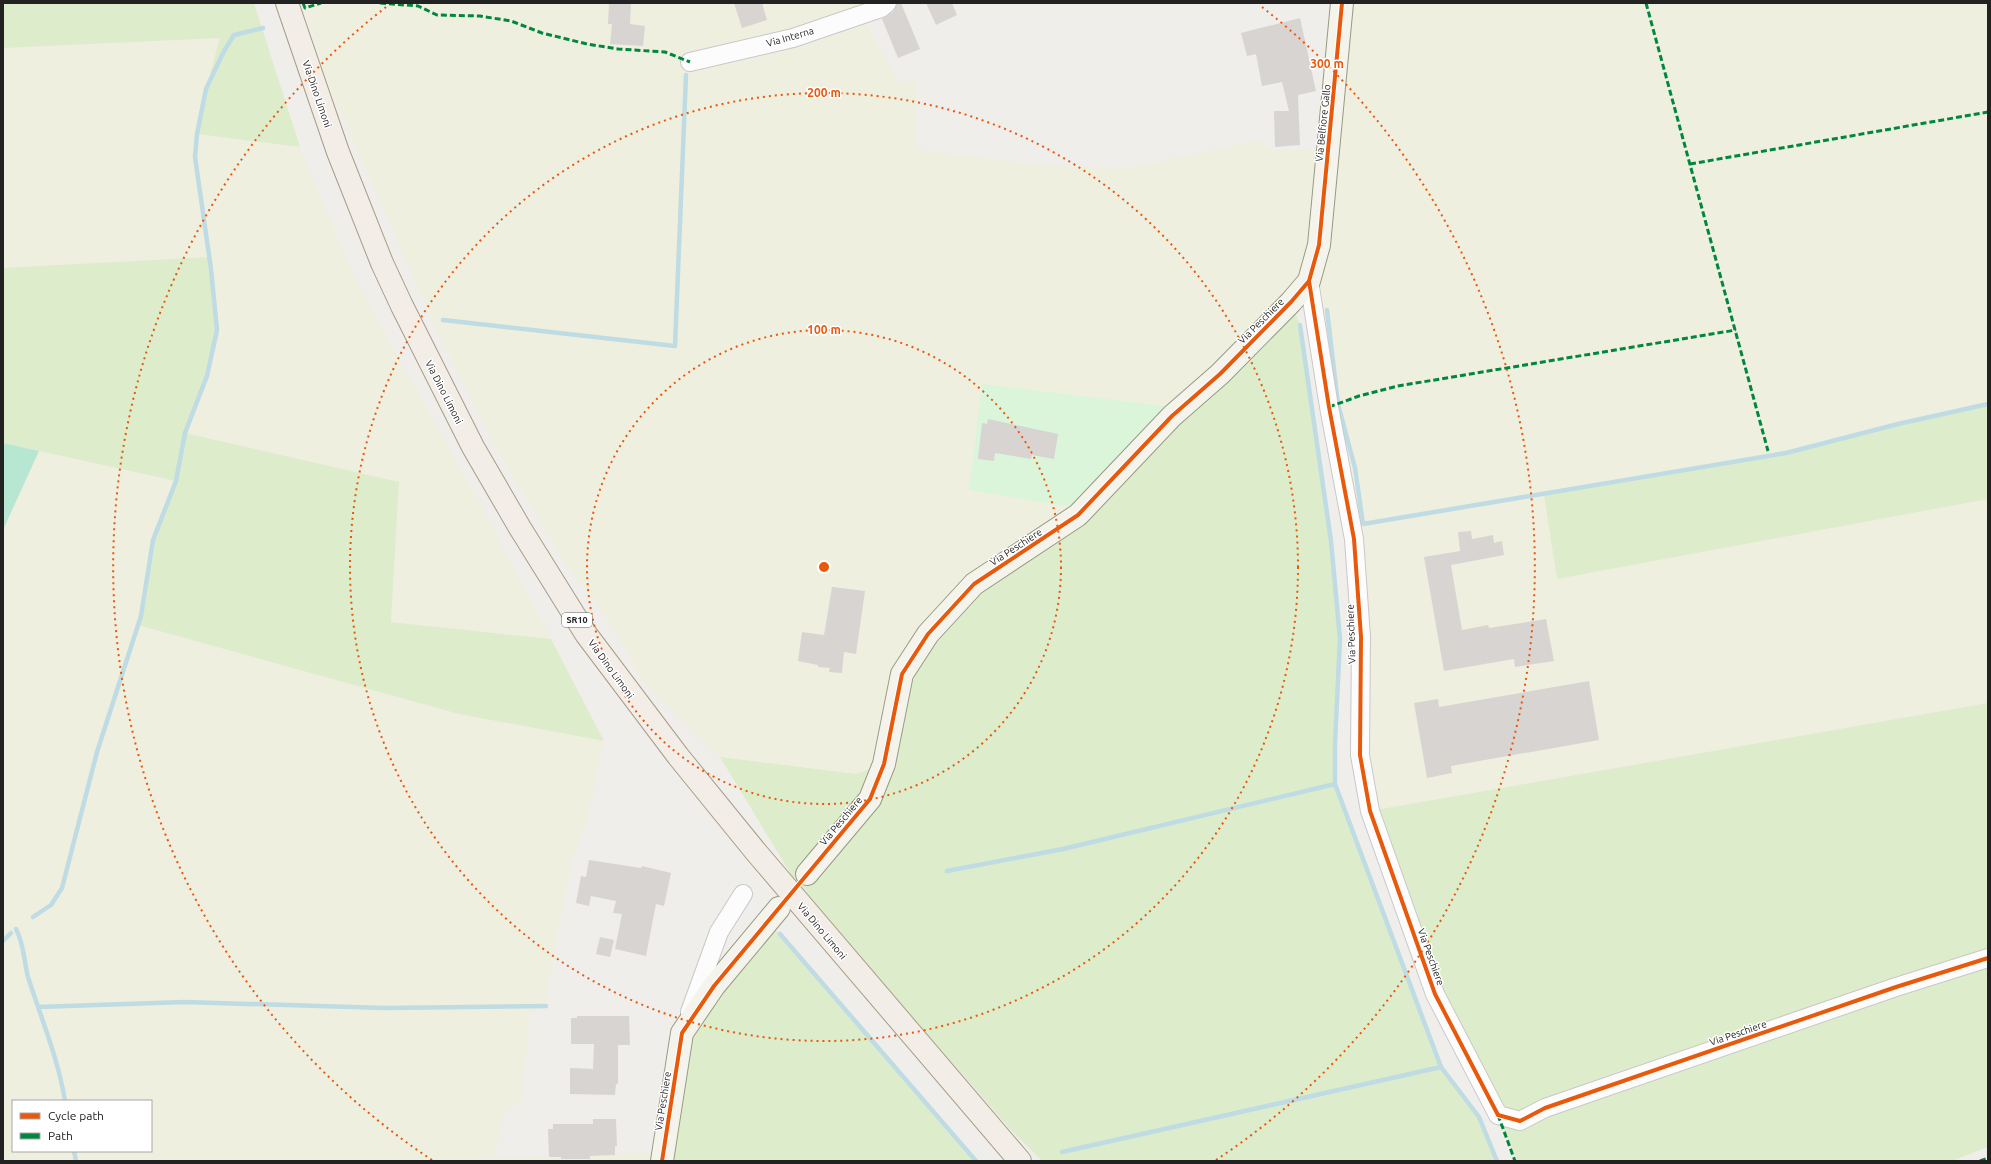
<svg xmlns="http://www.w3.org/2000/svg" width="1991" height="1164" viewBox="0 0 1991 1164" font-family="Ubuntu,sans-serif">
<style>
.farmland{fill:#efefdf;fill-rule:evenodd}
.grass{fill:#ddeccb}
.park{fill:#daf5da}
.pitch{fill:#b7e6d2}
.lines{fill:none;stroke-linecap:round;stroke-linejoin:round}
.stream{stroke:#bfdbe3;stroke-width:4.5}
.building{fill:#d7d4d2}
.street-casing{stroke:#c9c8c7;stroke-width:20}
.secondary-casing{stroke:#999a82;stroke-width:24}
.primary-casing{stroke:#a79c86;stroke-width:24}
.street{stroke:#fdfcfc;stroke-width:18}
.secondary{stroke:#f4f4ed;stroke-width:22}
.primary{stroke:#f3ede7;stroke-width:22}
.quiet{stroke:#00873e;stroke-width:3;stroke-dasharray:6 3;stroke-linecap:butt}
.cycleway-casing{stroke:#fff;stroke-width:6}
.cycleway{stroke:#e8590c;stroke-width:4}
.ring{fill:none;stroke:#e8590c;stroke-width:2;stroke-dasharray:2 4}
.labels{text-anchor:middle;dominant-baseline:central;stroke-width:3;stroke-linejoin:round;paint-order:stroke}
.shield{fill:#fff;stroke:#646464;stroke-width:1}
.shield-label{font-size:9px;font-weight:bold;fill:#222}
.street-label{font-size:10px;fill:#222;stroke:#fff}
.centre{fill:#e8590c;stroke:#fff;stroke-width:2}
.ring-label{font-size:12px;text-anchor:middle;font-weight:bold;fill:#e8590c;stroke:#fff;stroke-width:3;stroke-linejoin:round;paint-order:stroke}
</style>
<rect width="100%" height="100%" fill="#f0eeeb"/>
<path class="farmland" d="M303 3H887L861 15 899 83 917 79 916 149 1007 161 1122 169 1260 140 1271 150 1328 149 1342 3H1988V404L1898 424 1786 453 1544 495 1557 579 1988 499V703L1370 811 1354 539 1363 524 1329 407 1309 282 1084 509 884 764 862 775 720 757 640 678 611 623 565 564 494 444 433 323 327 81Z
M221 38 206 89 197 134 300 147 355 279 481 506 551 639 391 622 399 482 185 433 207 376 209 257 3 268V48Z
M39 451 176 481 153 540 138 625 459 714 604 741 587 821 571 864 554 951 546 1006 530 1014 521 1104 507 1106 493 1158 663 1152 662 1161H3V530ZM13 1101H151V1151H13Z"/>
<path class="grass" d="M3 3H254L300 147 197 134 206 89 220 38 3 48Z
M210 257 217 330 207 376 185 433 399 482 391 622 551 639 604 741 459 714 138 625 153 540 176 481 3 443V268Z
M1291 302 1300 325 1331 541 1340 639 1335 743V784L1441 1067 1479 1117 1497 1161H1042L1012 1131 798 886 720 757 856 774 884 764 902 674 928 634 1078 515Z
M1988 404V499L1557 579 1544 495 1786 453Z
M1988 703V1147L1952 1161H1517L1498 1115 1435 994 1370 811Z
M767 922 780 934 976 1161H662L682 1033Z"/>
<path class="park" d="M982 384 1181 408 1084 509 969 490Z"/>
<path class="pitch" d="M3 443 39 451 3 530Z"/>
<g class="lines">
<path class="stream" d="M1327 310 1338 404 1355 468 1363 524 1786 453 1898 424 1988 404
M443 320 675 346 686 75
M1300 325 1331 541 1340 639 1335 743V784L1441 1067 1479 1117 1497 1161
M947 871 1063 849 1335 784
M33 917 51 905 62 888 97 752 141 616 153 540 176 481 185 433 207 376 217 330 211 269 195 157 197 134 206 89 224 51 234 35 263 28
M16 929C24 944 24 961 28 977 41 1018 58 1058 65 1101
M780 934 976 1161
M3 941 11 933
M38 1007 185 1002 385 1008 546 1006
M74 1151 76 1161
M1062 1152 1441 1067"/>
</g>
<path class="building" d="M609 3H631L630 24 645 26 643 46 610 44 612 24H608Z
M734 3H762L767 20 742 28Z
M897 3H901L920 49 898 58 882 19 894 11Z
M926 3H952L957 15 936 25Z
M1300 18 1316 91 1298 95 1300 145 1275 147 1274 111H1289L1282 82 1262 86 1256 54 1247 56 1241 33Z
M988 419 1058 434 1054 459 1032 455 1031 459 995 453 994 461 978 459 982 423 987 424Z
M1471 531 1472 539 1493 535 1494 543 1502 541 1504 555 1451 565 1462 630 1488 625 1489 628 1546 619 1554 661 1515 667 1514 659 1444 671 1424 557 1460 551 1458 532Z
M832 587 865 591 856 654 844 652 842 673 829 672 830 668 818 667V665L798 661 802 632 824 635Z
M1589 681 1599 740 1451 766 1452 773 1427 778 1414 703 1438 699 1439 707Z
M589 860 641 868 642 866 671 873 664 906 656 904 646 956 615 949 622 914 613 913 616 901 591 896 589 906 576 903 581 876 586 877Z
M600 937 614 940 610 957 596 954Z
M577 1016H629L630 1045H618V1084H616L615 1095 570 1094V1068L593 1069 594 1044H571V1018H577Z
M593 1119H616L617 1146H615V1155L590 1156V1159H561V1157H549L548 1129H553V1124H593Z"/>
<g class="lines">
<defs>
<path id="street" d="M690 62 793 38 881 8 887 3
M1309 281 1329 407 1354 539 1361 637 1360 755 1370 811 1435 994 1498 1115 1520 1121 1545 1108 1896 987 1988 958
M690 1012 719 932 743 894"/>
<path id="secondary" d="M807 874 870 799 884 764 902 674 928 634 974 584 1078 515 1172 416 1220 374 1291 302 1309 281 1319 245 1342 3
M662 1161 682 1033 714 986 779 908"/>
<path id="primary" d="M287 3 338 152 382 263 402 306 473 447 520 528 586 634 678 756 756 852 1020 1161"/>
</defs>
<use href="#street" class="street-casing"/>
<use href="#secondary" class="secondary-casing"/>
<use href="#primary" class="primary-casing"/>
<use href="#street" class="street"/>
<use href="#secondary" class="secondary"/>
<use href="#primary" class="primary"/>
<path class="quiet" d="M303 3 305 8 321 3
M380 3 418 6 437 15 480 16 511 21 542 33 587 44 618 49 665 52 690 62
M1646 3 1768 451
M1690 164 1988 112
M1329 407 1359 396 1398 386 1736 330
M1498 1115 1515 1161
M1980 1161 1988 1158"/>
<defs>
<path id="cycleway" d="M1309 281 1329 407 1354 539 1361 637 1360 755 1370 811 1435 994 1498 1115 1520 1121 1545 1108 1896 987 1988 958
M662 1161 682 1033 714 986 870 799 884 764 902 674 928 634 974 584 1078 515 1172 416 1220 374 1291 302 1309 281 1319 245 1342 3"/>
</defs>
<use href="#cycleway" class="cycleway-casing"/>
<use href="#cycleway" class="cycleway"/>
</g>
<g class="ring">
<circle cx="824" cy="567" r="237"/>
<circle cx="824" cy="567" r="474"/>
<path d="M432 1160A711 711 0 0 1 386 7M1262 7A711 711 0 0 1 1216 1160"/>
</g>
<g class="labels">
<rect class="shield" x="562" y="613" width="30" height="14" rx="3"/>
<g class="shield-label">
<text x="577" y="620">SR10</text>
</g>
<g class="street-label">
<text transform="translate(790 37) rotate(-16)">Via Interna</text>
<text transform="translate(317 94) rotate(71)">Via Dino Limoni</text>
<text transform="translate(1323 123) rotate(-84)">Via Belfiore Gallo</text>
<text transform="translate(1261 321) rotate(-45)">Via Peschiere</text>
<text transform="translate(444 392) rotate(63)">Via Dino Limoni</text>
<text transform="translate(1016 547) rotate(-33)">Via Peschiere</text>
<text transform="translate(1351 634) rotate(-92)">Via Peschiere</text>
<text transform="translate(611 669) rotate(54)">Via Dino Limoni</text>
<text transform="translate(841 821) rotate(-50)">Via Peschiere</text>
<text transform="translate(822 931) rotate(50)">Via Dino Limoni</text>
<text transform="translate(1431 957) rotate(70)">Via Peschiere</text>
<text transform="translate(1738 1033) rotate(-19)">Via Peschiere</text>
<text transform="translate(663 1101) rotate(-81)">Via Peschiere</text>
</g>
</g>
<circle cx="824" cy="567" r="6" class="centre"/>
<g class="ring-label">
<text x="1327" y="68">300 m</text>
<text x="824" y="97">200 m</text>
<text x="824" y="334">100 m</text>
</g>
<rect width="1991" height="1164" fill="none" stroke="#222222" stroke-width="8"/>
<rect x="12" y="1100" width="140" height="52" fill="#ffffff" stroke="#a7a7a7"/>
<rect x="20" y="1113" width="20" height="6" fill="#e8590c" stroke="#a7a7a7"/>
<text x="48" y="1120" font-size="12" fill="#222222">Cycle path</text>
<rect x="20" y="1133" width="20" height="6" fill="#00873e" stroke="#a7a7a7"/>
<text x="48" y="1140" font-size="12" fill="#222222">Path</text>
</svg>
